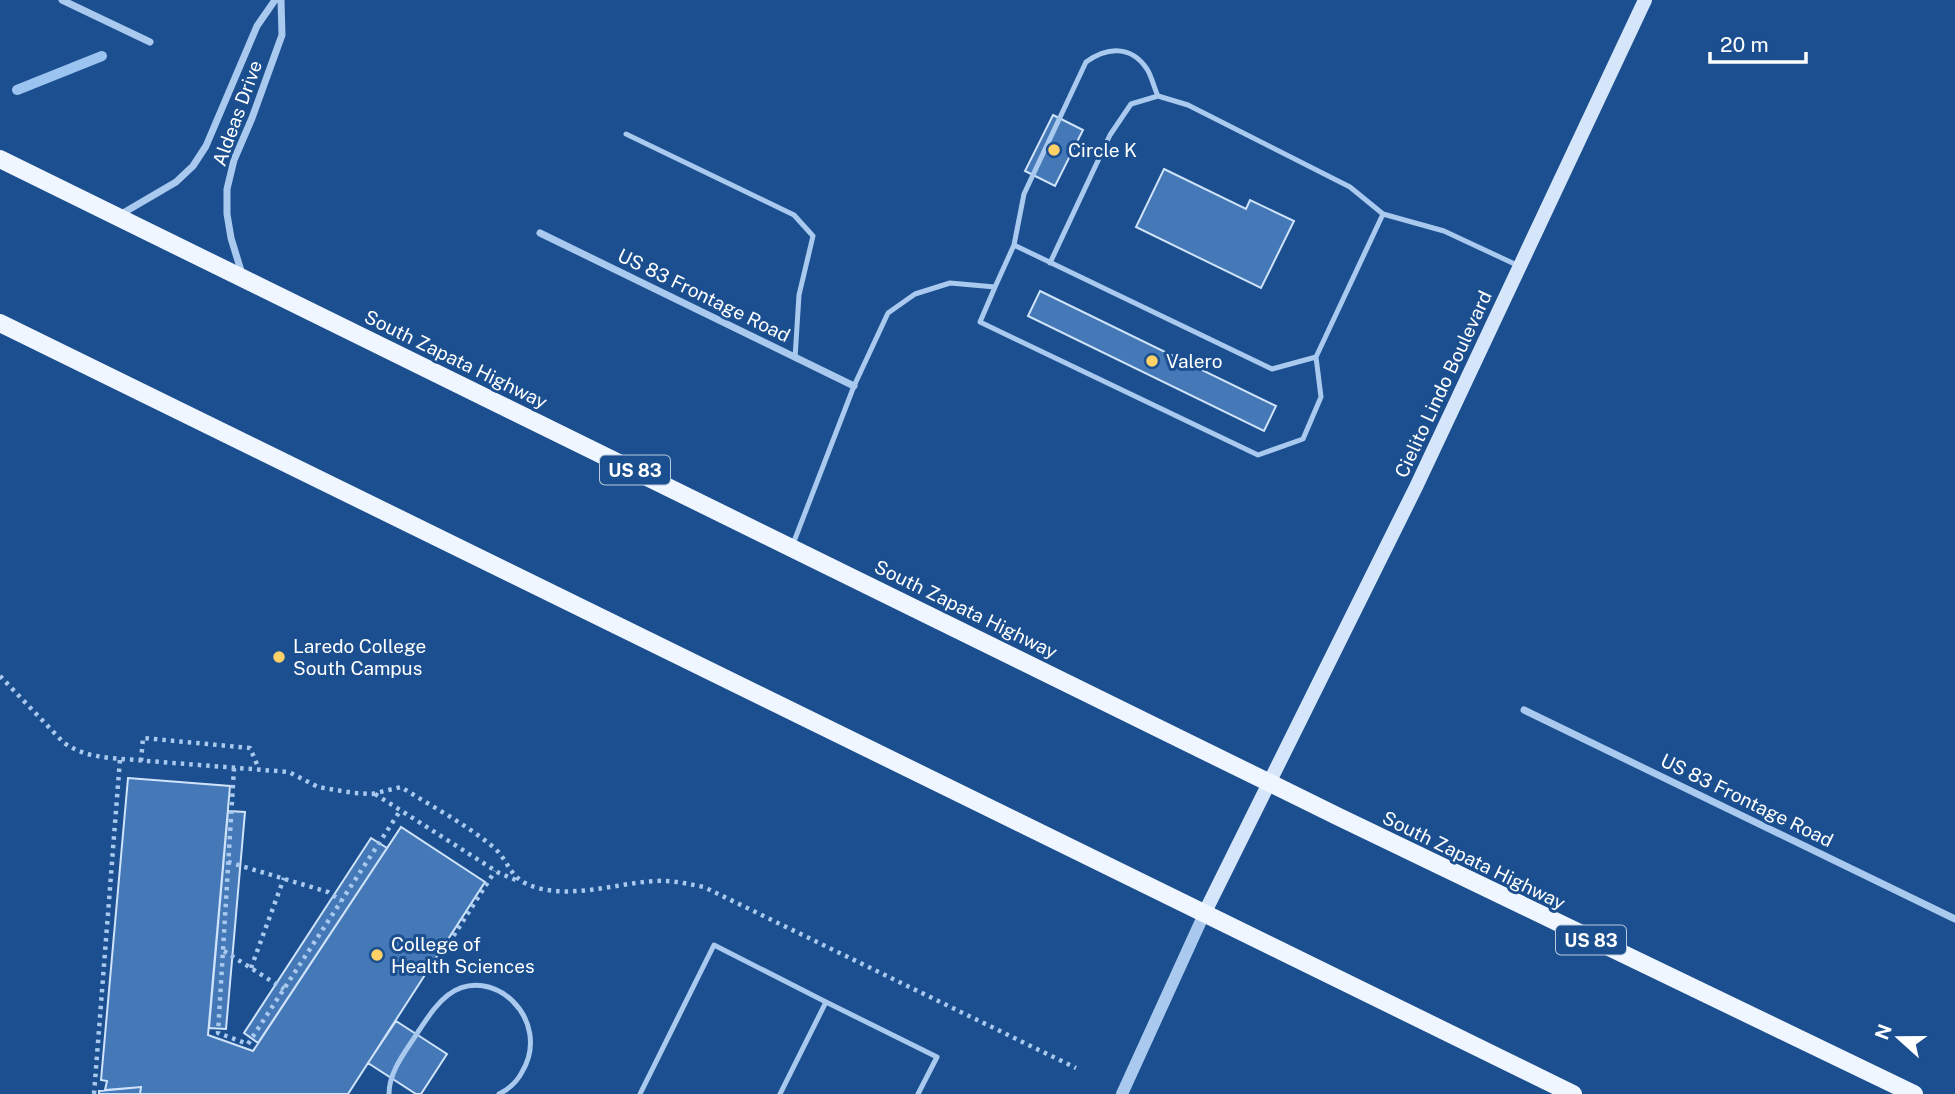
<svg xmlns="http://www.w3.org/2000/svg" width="1955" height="1094" viewBox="0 0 1955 1094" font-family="'Public Sans',sans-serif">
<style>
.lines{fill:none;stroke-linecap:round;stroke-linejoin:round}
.stream{stroke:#9cc4f0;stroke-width:10}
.building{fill:#4478b7;stroke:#cfe3fa;stroke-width:2}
.path{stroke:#a9c9ee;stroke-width:4.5;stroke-dasharray:3.5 5;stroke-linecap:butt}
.service{stroke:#a9c9ee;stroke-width:5}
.minor{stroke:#a9c9ee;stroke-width:7}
.tertiary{stroke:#a9c9ee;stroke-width:12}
.secondary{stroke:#d6e6fa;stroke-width:14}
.primary{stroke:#f0f6ff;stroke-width:18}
.poi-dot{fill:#ffd166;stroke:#1b4f8f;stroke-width:2.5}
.labels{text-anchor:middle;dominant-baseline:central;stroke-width:6;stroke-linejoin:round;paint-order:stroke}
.shield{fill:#1b4f8f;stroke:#bbcadd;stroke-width:2}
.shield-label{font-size:18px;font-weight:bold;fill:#fff}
.street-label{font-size:19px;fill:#fff;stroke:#1b4f8f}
.poi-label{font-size:19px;fill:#fff;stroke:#1b4f8f;text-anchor:start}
</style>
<rect width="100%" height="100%" fill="#1b4f8f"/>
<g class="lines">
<path class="stream" d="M17 90 102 56"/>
</g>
<path class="building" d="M1053 115 1083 130 1055 186 1025 171Z
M1164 169 1246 209 1250 200 1294 221 1261 288 1136 227Z
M1040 291 1276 406 1264 431 1028 316Z
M128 778 230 786 208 1035 253 1051 401 827 485 882 348 1094H140L141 1087 105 1090 107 1081 101 1080Z
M228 811 245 812 226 1029 209 1028Z
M371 838 387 848 258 1043 244 1033Z
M396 1021 447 1054 421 1094H416L368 1063Z
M141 1087 140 1094H99V1091Z"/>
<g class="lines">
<path class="path" d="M0 676 64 743C79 753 93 756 110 758L289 772 318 787 354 793 372 794 401 787C431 806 464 823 492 846 511 861 507 880 538 888 577 898 617 883 656 881 673 880 688 884 704 887L1076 1068
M141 761 143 738 250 748 259 769
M234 768 218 1033 248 1044 400 811
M375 794 499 873 516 880
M228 862 328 892 341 901
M449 943 495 871
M224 951 284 989
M251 968 284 878
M94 1094 120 759"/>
<path class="service" d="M626 134 794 215 813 236 799 295 795 358
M1014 245 1024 194 1086 62C1107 47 1131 45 1147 69 1152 77 1154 88 1158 96
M1050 263 1110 135 1131 104 1158 96 1188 105 1350 187 1383 214
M995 287 1014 245 1272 369 1316 357
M793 544 854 386 888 313 915 294 950 283 995 287 980 322 1258 455 1303 439 1321 397 1316 357 1383 214 1444 231 1519 266
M826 1002 937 1057 918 1094
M389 1094C389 1071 406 1051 418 1032 427 1019 435 1005 448 995 492 962 553 1020 522 1072 517 1082 509 1089 499 1094
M640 1094 714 945 826 1002 780 1094"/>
<path class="minor" d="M62 0 150 42
M118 216 176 182 193 166 206 146 257 26 275 0
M540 233 854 386
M242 274 231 238 227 214V189L234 160 252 118 282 35 281 0
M1524 710 1955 919"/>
<path class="tertiary" d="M1122 1094 1205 912"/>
<path class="secondary" d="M1205 912 1416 487 1645 0"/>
<path class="primary" d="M0 159 1339 817 1914 1094
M0 323 1573 1094"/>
</g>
<g class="poi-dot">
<circle cx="1054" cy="150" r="7"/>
<circle cx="1152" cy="361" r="7"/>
<circle cx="279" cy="657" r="7"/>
<circle cx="377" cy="955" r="7"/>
</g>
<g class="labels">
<g class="shield">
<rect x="600" y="455.5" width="70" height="29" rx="5"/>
<rect x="1556" y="925.5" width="70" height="29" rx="5"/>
</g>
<g class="shield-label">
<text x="635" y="470">US 83</text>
<text x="1591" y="940">US 83</text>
</g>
<g class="street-label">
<text transform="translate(237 113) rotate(-70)">Aldeas Drive</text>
<text transform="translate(704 295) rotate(26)">US 83 Frontage Road</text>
<text transform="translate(456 359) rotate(26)">South Zapata Highway</text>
<text transform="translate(1443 384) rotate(-65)">Cielito Lindo Boulevard</text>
<text transform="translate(966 609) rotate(26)">South Zapata Highway</text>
<text transform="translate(1747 800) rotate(26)">US 83 Frontage Road</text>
<text transform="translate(1474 860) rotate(26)">South Zapata Highway</text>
</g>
<g class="poi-label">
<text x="1068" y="150">Circle K</text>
<text x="1166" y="361">Valero</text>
<text x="293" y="646">Laredo College<tspan x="293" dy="22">South Campus</tspan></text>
<text x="391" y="944">College of<tspan x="391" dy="22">Health Sciences</tspan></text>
</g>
</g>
<g transform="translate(1899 1038) rotate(291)" stroke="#1b4f8f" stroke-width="5" paint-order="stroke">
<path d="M0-5L12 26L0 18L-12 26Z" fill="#ffffff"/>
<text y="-10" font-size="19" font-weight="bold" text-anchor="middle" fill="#ffffff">N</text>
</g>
<path d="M1710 52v10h96v-10" fill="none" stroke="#ffffff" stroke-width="3.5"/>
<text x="1720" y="52" font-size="21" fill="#ffffff" stroke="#1b4f8f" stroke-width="5" paint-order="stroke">20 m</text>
</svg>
